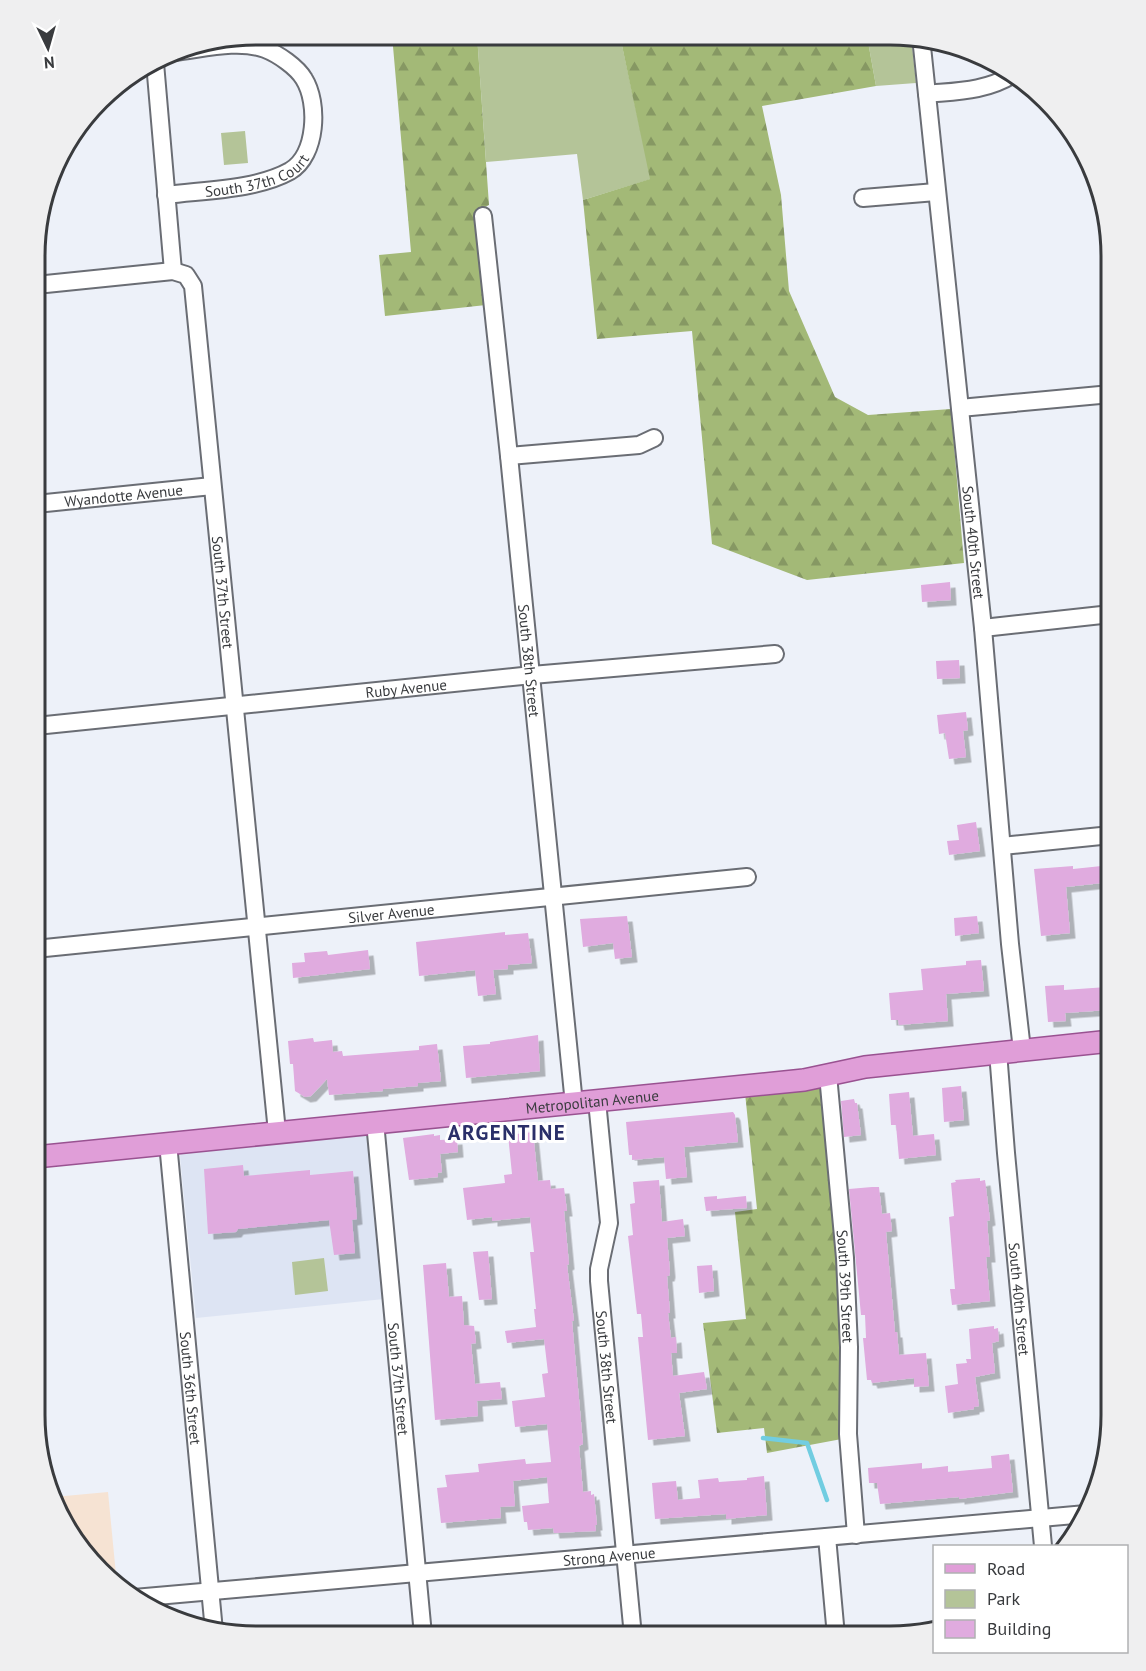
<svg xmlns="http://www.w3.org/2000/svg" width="1146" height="1671" viewBox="0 0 1146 1671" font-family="'PT Sans',sans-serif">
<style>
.commercial{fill:#f6e3d3}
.built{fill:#dde4f3}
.green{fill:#b4c498}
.forest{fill:url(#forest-firs)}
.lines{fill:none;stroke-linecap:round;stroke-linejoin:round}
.stream{stroke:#71cde1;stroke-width:4.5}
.building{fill:#e0abdf;filter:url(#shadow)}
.minor-casing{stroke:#6a6d74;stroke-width:20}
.major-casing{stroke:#995291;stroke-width:24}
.minor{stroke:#fff;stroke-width:16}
.major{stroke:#e09ed8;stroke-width:21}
.labels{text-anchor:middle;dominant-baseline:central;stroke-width:6;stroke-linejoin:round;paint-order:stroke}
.street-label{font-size:15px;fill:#393b3e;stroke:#fff}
.district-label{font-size:21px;font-weight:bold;letter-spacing:1.5px;fill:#2a2f69;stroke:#fff}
.rim{fill:none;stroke:#393b3e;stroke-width:3}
</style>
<defs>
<pattern id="forest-firs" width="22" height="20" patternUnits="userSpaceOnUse" patternTransform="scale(1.5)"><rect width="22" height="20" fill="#a3b977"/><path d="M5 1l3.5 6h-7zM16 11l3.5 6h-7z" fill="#869863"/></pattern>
<filter id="shadow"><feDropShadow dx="5.5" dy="5.5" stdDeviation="0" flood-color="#0004"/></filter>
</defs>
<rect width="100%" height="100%" fill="#edf1f9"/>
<path class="commercial" d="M108 1492 117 1585 57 1513 54 1497Z"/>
<path class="built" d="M360 1131 369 1134 384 1299 196 1318 180 1156 182 1150Z"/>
<path class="green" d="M477 35 620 36 651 179 583 200 577 154 486 162Z
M867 36H911L916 83 876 86Z
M245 131 248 163 224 165 221 133Z
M324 1258 328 1291 295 1295 292 1262Z"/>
<path class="forest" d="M392 35H477L489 205 475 212 486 305 385 316 379 255 411 252Z
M620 36H867L876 86 762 106 781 195 789 291 835 397 868 415 951 409 964 563 807 580 712 544 692 331 597 339 583 200 650 179Z
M819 1085 824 1093 842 1326 839 1390 847 1438 767 1453 764 1428 717 1433 703 1323 746 1319 735 1212 757 1209 745 1093Z"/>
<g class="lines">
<path class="stream" d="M763 1438 807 1443 827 1500"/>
</g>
<path class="building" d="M950 582 951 600 922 602 921 585Z
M959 660 960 678 937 679 936 661Z
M966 712 968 730 963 731 966 757 949 759 945 733 939 734 937 715Z
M976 822 980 851 949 855 947 841 959 840 957 825Z
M1111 865V882L1066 887 1070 933 1041 936 1034 869 1073 866V869Z
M627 916 632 957 615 959 613 943 583 947 580 919Z
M977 916 979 933 955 936 954 918Z
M505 932V935L528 933 532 963 508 965V969L493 970 496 994 478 996 475 970 419 976 416 942Z
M368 950 370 969 293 978 292 963 305 962 304 953 327 951 328 955Z
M981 960 984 991 946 994 948 1021 899 1025 898 1020H891L889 993 923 990 921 969 966 965V961Z
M1064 985V990L1107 987 1108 1010 1065 1013 1066 1021 1048 1022 1045 986Z
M538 1035 540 1071 466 1078 463 1046 490 1044V1042Z
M313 1038 314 1042 332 1040 333 1052 342 1051 343 1056 419 1050V1046L437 1044 441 1081 418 1083V1086L383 1089V1091L329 1095 327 1079 311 1096 305 1097 295 1091 293 1064H290L288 1041Z
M961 1086 964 1120 944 1122 942 1088Z
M909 1092 913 1136 934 1134 936 1155 899 1159 896 1125H891L889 1094Z
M854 1099 855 1103H857L861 1135 844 1137 841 1101Z
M733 1112 735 1115 738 1142 684 1147 687 1177 666 1179 664 1157 632 1160V1155H629L626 1122Z
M533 1132 538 1181 550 1180 551 1189 564 1188 567 1211H564L569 1264 567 1265 574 1321H572L583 1444 579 1446 583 1492 591 1491V1495L594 1494 597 1525H595L596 1531 554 1533 553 1528 528 1530 527 1522H524L522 1506 549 1503 547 1477 513 1481 515 1506 500 1507 501 1518 441 1523 437 1488 447 1487 445 1475 479 1472 478 1464 525 1459 526 1464 551 1462 547 1424 515 1427 512 1401 545 1397 542 1374 548 1373 544 1339 507 1343 505 1331 536 1327 534 1309H536L530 1252H534L530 1217 492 1221V1217L467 1220 463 1188 505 1183 504 1175 512 1174 508 1135Z
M434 1134V1136L440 1135V1140L457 1139 458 1152 440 1154 442 1172 438 1173V1177L409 1180 403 1138Z
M243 1165 244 1176 310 1170V1175L353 1171 357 1219 352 1220 355 1253 334 1255 329 1220 238 1229 236 1232 208 1234 204 1169Z
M980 1178V1181L985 1180 990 1220 987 1221 990 1257H986L990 1301 952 1305 950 1289H955L949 1217 954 1216 951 1183 956 1182 955 1180Z
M659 1180 662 1222 683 1219 685 1236 667 1238 670 1272 669 1276H667L670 1313H668L671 1338 676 1337 677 1353H671L673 1376 704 1372 707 1389 679 1393 685 1436 648 1440 638 1337H643L641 1314H637L628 1236 633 1235 630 1204 635 1203 633 1182Z
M872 1187H879L882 1214 890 1213 892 1231 886 1232 895 1332H897L899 1355 926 1353 929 1386 914 1387V1378L872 1383 871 1380H867L863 1338H866L865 1315H861L849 1189Z
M717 1196V1199L746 1196 747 1208 706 1211 704 1197Z
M488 1251 492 1299 479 1300 473 1252Z
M446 1263 449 1297 462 1296 464 1325 474 1326 476 1343 471 1344 475 1384 500 1382 502 1399 477 1401 478 1416 435 1420 423 1265Z
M712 1265 714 1291 699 1293 697 1266Z
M994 1326V1329L998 1328 999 1341 992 1343 995 1373 975 1377 979 1406 974 1407V1409L948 1413 945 1386 958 1384 956 1364 967 1363 966 1359H971L969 1329Z
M1009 1454 1013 1492 959 1499V1497L880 1504 877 1483H869L868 1468 922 1463V1469L948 1466V1472L992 1468 991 1456Z
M764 1476 767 1515 726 1519V1514L655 1519 652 1483 676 1481 678 1500 700 1498 698 1480 718 1478 719 1482 747 1480V1478Z"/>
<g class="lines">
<defs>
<g id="minor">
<path id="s1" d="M921 37 983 628 1010 944 1022 1050"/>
<path d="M155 63 173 271"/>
<path d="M927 94C958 91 986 91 1012 75"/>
<path id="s2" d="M166 195C204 190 256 190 290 171 317 155 319 103 304 79 297 67 278 54 265 49 238 39 202 49 175 52"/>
<path d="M863 198 936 192"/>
<path id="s3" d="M483 216 509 456 574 1104"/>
<path id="s4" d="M36 285 173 271 186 275 193 286 277 1132"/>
<path d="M960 408 1111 394"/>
<path d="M509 456 639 445 654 438"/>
<path id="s5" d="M36 504 212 486"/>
<path d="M983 628 1111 614"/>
<path id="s6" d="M36 726 532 675 775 654"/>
<path d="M1002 846 1111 835"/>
<path id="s7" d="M35 949 747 877"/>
<path id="s8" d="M998 1052 1006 1153 1043 1546"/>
<path id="s9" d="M828 1075 845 1258 849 1347 848 1434 856 1535"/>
<path id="s10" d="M597 1101 609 1223 599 1269V1281L633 1636"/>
<path id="s11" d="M375 1122 423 1635"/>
<path id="s12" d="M168 1143 214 1631"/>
<path d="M827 1537 836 1636"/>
<path id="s13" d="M134 1598 1086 1514"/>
</g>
<g id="major">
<path id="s14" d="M35 1157 804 1080 865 1067 1111 1041"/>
</g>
</defs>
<use href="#minor" class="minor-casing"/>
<use href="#major" class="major-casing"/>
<use href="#minor" class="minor"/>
<use href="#major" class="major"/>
</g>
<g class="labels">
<g class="street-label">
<text stroke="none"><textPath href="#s2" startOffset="94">South 37th Court</textPath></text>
<text stroke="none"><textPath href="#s5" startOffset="88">Wyandotte Avenue</textPath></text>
<text stroke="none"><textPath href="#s1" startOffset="508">South 40th Street</textPath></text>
<text stroke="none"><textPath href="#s4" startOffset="472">South 37th Street</textPath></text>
<text stroke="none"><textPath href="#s3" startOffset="447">South 38th Street</textPath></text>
<text stroke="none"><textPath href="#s6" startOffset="372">Ruby Avenue</textPath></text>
<text stroke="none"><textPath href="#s7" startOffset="358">Silver Avenue</textPath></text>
<text stroke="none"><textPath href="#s14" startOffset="560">Metropolitan Avenue</textPath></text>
<text stroke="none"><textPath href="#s9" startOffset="212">South 39th Street</textPath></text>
<text stroke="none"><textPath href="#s8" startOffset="248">South 40th Street</textPath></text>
<text stroke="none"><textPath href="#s10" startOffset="268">South 38th Street</textPath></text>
<text stroke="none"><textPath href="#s11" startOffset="258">South 37th Street</textPath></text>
<text stroke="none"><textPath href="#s12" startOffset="246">South 36th Street</textPath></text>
<text stroke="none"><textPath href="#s13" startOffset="477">Strong Avenue</textPath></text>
</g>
<g class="district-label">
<text x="507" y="1132">ARGENTINE</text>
</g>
</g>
<path d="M0 0H1146V1671H0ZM256 45H890A211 211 0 0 1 1101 256V1415A211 211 0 0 1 890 1626H256A211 211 0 0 1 45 1415V256A211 211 0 0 1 256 45Z" fill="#efeff0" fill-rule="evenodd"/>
<path class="rim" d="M256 45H890A211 211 0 0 1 1101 256V1415A211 211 0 0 1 890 1626H256A211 211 0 0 1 45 1415V256A211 211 0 0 1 256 45Z"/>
<rect x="933" y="1545" width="195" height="108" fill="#ffffff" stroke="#b0b1b2" stroke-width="1.5"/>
<rect x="945" y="1564" width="30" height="9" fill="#e09ed8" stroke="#b0b1b2" stroke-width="1.5"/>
<text x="987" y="1575" font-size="18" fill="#393b3e">Road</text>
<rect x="945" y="1590" width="30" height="18" fill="#b4c498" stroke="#b0b1b2" stroke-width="1.5"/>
<text x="987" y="1605" font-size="18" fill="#393b3e">Park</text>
<rect x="945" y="1620" width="30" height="18" fill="#e0abdf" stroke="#b0b1b2" stroke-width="1.5"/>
<text x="987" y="1635" font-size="18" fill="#393b3e">Building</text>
<g transform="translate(48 48) rotate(175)" stroke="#ffffff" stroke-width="4.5" paint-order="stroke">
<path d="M0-4.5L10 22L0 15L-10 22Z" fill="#393b3e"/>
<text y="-9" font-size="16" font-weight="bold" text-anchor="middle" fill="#393b3e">N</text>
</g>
</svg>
